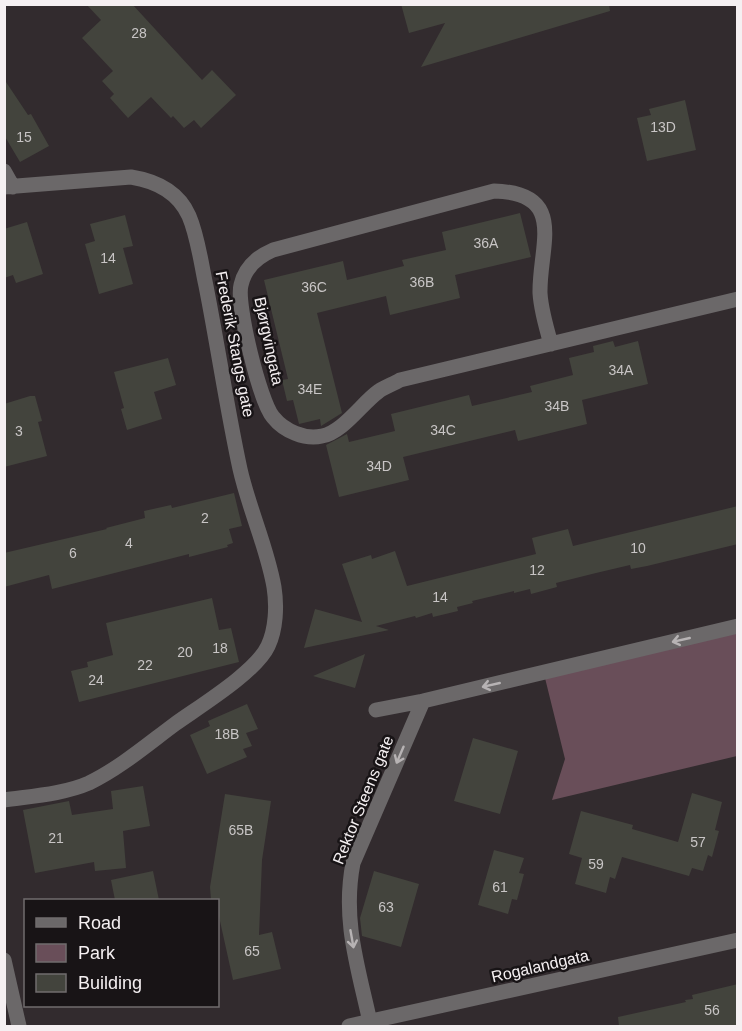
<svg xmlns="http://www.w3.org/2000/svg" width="742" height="1031" viewBox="0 0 742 1031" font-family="Helvetica,sans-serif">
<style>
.green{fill:#694e59}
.building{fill:#43443d}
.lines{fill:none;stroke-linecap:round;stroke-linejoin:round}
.minor{stroke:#6b6869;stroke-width:15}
.oneway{stroke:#b7b3b4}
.labels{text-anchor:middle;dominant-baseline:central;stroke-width:5;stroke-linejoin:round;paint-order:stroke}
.number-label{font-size:14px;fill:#c8c5c5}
.street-label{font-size:16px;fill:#f5f0f2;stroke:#181416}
</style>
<rect width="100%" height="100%" fill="#322b2e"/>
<path class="green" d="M737 633V756L552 800 565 759 545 678Z"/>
<path class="building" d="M86 4H132L202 80 212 70 236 95 201 128 194 120 184 128 173 116 171 118 151 97 128 118 110 98 114 94 102 81 113 71 82 38 101 20Z
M401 4H609L610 11 421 67 445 23 409 33Z
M4 79 28 115 31 114 49 146 20 162 4 135Z
M685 100 696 150 647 161 637 118 651 115 649 109Z
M520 213 531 257 455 275 460 298 390 315 386 296 317 313 342 413 321 426 320 419 299 424 293 400 287 401 282 380 288 379 264 280 343 261 347 280 404 266 402 260 446 250 442 232Z
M125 215 133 246 123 248 133 284 99 294 85 244 95 241 90 224Z
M27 222 43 274 16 283 13 275 4 278V229Z
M613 341 615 347 638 341 648 384 582 400 587 424 518 441 515 430 403 457 409 480 339 497 326 445 347 434 349 442 395 431 391 414 469 395 472 406 532 392 530 386 573 375 569 358 594 352 593 346Z
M168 358 176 385 154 392 162 419 127 430 121 409 124 408 114 372Z
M30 396H35L42 421 38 422 47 456 4 467V404Z
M234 493 242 526 229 529 233 543 227 545 228 547 189 557V554L52 589 49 575 4 587V553L107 529 106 528 145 518 144 511 171 505 172 508Z
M738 506V544L647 566 631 569 630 565 596 573 556 583 557 587 531 594 530 589 514 593V591L472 601 473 603 457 607 458 611 433 617 432 613 416 618 415 616 376 626 389 630 304 648 315 609 362 622 342 564 371 555 372 559 395 551 407 586 536 554 532 538 568 529 573 546Z
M212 598 219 630 231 628 239 662 79 702 71 671 88 667 87 662 113 655 106 623Z
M365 654 355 688 313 676Z
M247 704 258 729 246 733 252 746 243 749 247 757 207 774 190 735 210 726 208 721Z
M473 738 518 751 500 814 454 801Z
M143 786 150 826 123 831 126 868 95 871 94 862 35 873 23 810 69 801 72 815 113 809 111 791Z
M692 793 722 802 715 830 719 831 712 857 708 855 703 871 692 868 689 876 622 857 615 879 610 877 606 893 575 884 582 858 569 854 581 811 633 825 632 829 678 842Z
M225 794 271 801 262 860 259 935 272 932 281 969 233 980 218 912V900H211L210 887Z
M494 850 524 858 519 873 524 874 517 900 512 899 508 914 478 905Z
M153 871 159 900H115L111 880Z
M374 871 419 884 401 947 362 936 360 918Z
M738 984V1026H619L618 1017 686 1002 685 1000 693 999 692 995Z"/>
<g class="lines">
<path class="minor" d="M4 171 13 187
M4 187 131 177C156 181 178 191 189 216 198 237 201 263 206 286 218 347 227 409 240 469 249 509 267 547 274 587 277 606 276 629 268 646 256 672 200 706 175 724 148 744 120 768 89 783 64 794 32 796 4 800
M551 344C546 327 541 310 540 293 539 246 568 193 494 191L273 250C257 257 245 267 241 285 236 304 260 402 273 417 284 431 305 440 322 436 343 432 362 403 379 391 385 387 393 384 400 380L738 299
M376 710 423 701 738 626
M4 960 19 1026
M370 1022C358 967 342 920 353 863L423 701
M349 1026 738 940"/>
</g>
<defs><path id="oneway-shaft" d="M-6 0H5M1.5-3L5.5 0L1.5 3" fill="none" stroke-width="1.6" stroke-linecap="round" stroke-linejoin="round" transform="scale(1.5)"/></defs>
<g class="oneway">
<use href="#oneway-shaft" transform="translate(681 640) rotate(167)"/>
<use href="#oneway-shaft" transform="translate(491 685) rotate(167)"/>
<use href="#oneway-shaft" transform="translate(400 755) rotate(113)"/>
<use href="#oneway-shaft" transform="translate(352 939) rotate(80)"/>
</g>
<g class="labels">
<g class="number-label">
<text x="139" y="33">28</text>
<text x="663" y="127">13D</text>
<text x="24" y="137">15</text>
<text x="486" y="243">36A</text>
<text x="108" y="258">14</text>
<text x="422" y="282">36B</text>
<text x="314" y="287">36C</text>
<text x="621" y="370">34A</text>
<text x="310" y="389">34E</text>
<text x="557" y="406">34B</text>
<text x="443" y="430">34C</text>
<text x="19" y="431">3</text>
<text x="379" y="466">34D</text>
<text x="205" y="518">2</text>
<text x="129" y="543">4</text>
<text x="638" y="548">10</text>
<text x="73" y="553">6</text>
<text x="537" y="570">12</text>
<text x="440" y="597">14</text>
<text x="220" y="648">18</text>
<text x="185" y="652">20</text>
<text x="145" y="665">22</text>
<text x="96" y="680">24</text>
<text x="227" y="734">18B</text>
<text x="241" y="830">65B</text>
<text x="56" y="838">21</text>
<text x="698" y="842">57</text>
<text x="596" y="864">59</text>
<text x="500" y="887">61</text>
<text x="386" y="907">63</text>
<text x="252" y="951">65</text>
<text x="712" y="1010">56</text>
</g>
<g class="street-label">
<text transform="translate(269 341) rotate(78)">Bjørgvingata</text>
<text transform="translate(235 344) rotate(79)">Frederik Stangs gate</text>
<text transform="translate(363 800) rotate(-68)">Rektor Steens gate</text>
<text transform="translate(540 966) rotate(-13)">Rogalandgata</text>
</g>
</g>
<rect width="742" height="1031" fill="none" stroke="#f5f0f2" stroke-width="12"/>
<rect x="24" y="899" width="195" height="108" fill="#181416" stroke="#706c6e" stroke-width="1.5"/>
<rect x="36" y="918" width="30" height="9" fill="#6b6869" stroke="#706c6e" stroke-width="1.5"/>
<text x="78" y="929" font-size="18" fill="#f5f0f2">Road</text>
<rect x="36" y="944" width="30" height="18" fill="#694e59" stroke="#706c6e" stroke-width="1.5"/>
<text x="78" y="959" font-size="18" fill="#f5f0f2">Park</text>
<rect x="36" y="974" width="30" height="18" fill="#43443d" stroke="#706c6e" stroke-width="1.5"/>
<text x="78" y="989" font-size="18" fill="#f5f0f2">Building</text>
</svg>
